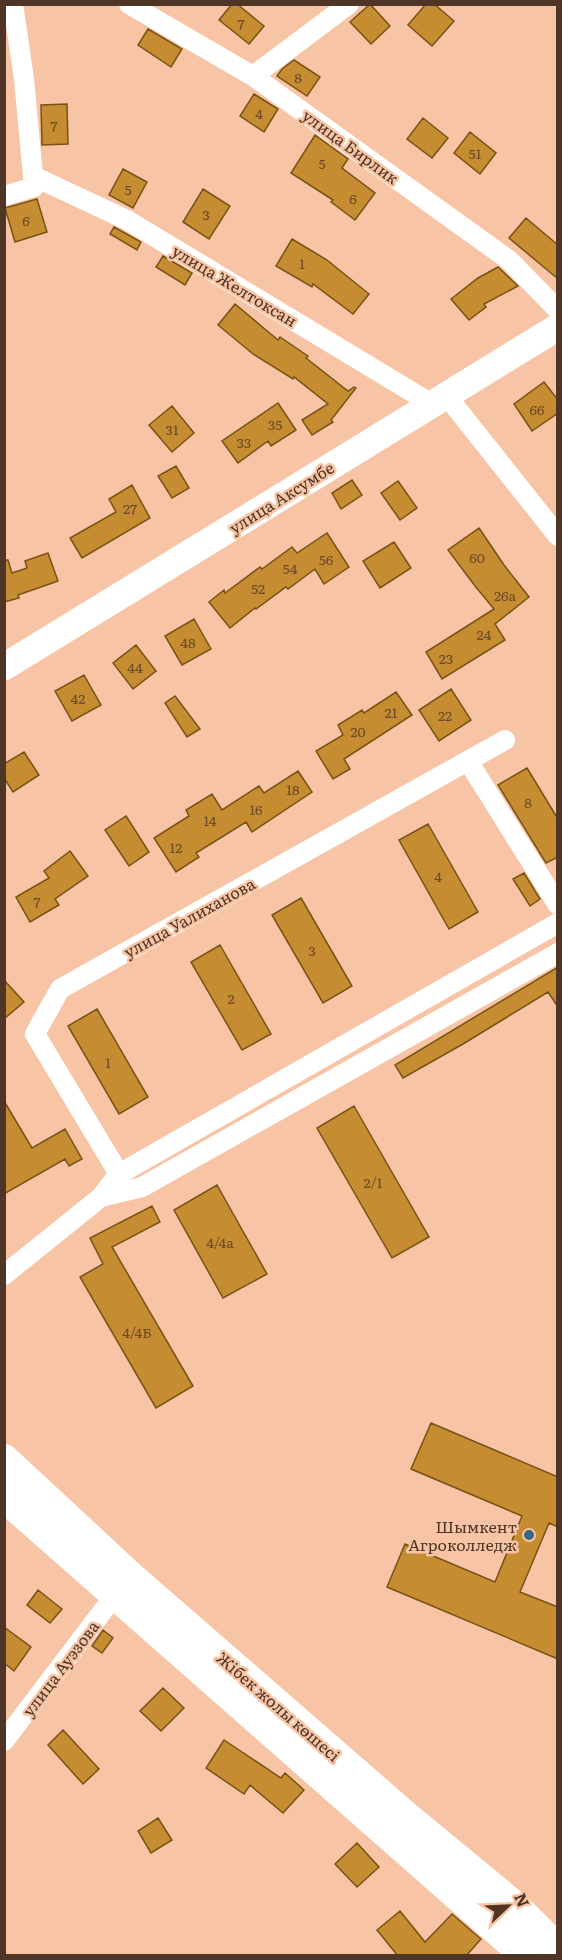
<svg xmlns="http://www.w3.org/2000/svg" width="562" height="1960" viewBox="0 0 562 1960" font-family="Literata,serif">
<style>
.building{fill:#c58c32;stroke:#785214;stroke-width:1.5}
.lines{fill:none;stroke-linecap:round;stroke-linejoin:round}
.minor{stroke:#fff;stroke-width:20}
.secondary{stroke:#fff;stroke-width:27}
.primary{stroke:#fff;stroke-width:30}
.poi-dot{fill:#346884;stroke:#f7c5a5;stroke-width:2}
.labels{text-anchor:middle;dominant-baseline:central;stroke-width:5;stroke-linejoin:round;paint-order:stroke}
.number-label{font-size:14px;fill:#6c4b28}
.street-label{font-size:16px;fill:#4e3525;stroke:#f7c5a5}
.poi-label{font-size:16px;fill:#4e3525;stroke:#f7c5a5;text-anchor:end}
</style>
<rect width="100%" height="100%" fill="#f7c5a5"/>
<path class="building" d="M232 4H237L264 26 249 44 219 20Z
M370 4 390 26 371 44 350 22Z
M426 4H434L454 21 432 46 408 25Z
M148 29 182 49 171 67 138 45Z
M294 60 320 77 307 96 277 76 282 69Z
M254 94 278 109 264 132 240 116Z
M67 104 68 144 42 145 41 105Z
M423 118 448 138 432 158 407 139Z
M470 132 496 153 480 174 454 153Z
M315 135 348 159 342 168 375 193 355 220 331 202 333 200 291 173Z
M123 169 147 182 133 208 109 195Z
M203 189 230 206 209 239 183 222Z
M37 199 47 232 15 242 5 208Z
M526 218 558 245V279L509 238Z
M114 227 141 242 137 250 110 234Z
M292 239 327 260 369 294 353 314 313 284 312 287 276 266Z
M163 256 192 273 185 285 156 267Z
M498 267 518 286 484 304 486 307 469 320 451 299 478 278Z
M235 304 278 340 280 337 308 356 306 358 348 391 354 387 356 388 331 420 333 422 312 435 302 420 328 404 294 377 293 379 253 354 218 325Z
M544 382 558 400V413L532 431 514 404Z
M278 403 296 430 271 446 268 441 238 463 222 441Z
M172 406 194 433 172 452 149 425Z
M176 466 189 488 172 498 158 476Z
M352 480 362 495 341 509 332 493Z
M398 481 417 508 400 520 381 493Z
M132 485 150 518 82 558 70 538 116 512 109 499Z
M479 528 504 565 529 597 495 624 505 640 442 679 426 652 494 609 475 586 448 550Z
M327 533 349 567 324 584 315 569 288 589 286 587 256 609 255 608 230 628 209 602 224 590 225 593 260 567 262 569 292 547 297 553Z
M394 542 411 568 380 588 363 561Z
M48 553 58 581 18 595 19 598 4 602V560H8L12 573 27 568 25 561Z
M194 619 211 649 182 665 165 636Z
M136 645 156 671 133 689 113 663Z
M84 675 101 705 72 721 55 691Z
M451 689 471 720 439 741 419 710Z
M396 692 412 715 344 759 350 769 333 779 316 751 343 735 338 725 362 710 364 713Z
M175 696 200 729 187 737 165 703Z
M24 752 39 775 13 792 4 778V764Z
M527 768 558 819V857L546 863 498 785Z
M298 771 312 792 252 832 246 822 196 853 199 857 176 872 154 838 189 816 186 810 212 794 222 810 259 786 264 793Z
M126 816 149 852 129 866 105 830Z
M428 824 478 912 449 929 399 840Z
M70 851 88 876 55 899 59 905 30 922 16 897 49 878 44 871Z
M524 873 540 899 530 906 513 879Z
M301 898 352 986 323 1003 272 915Z
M220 945 271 1034 242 1050 191 962Z
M558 967V1007L548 992 463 1044 403 1078 395 1065Z
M4 980 24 1002 4 1019Z
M97 1009 148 1097 119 1114 68 1026Z
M4 1101 32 1148 65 1129 82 1159 69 1166 65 1159 4 1194Z
M354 1106 429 1237 392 1258 317 1128Z
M217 1185 267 1274 223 1298 174 1210Z
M152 1206 160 1222 112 1247 193 1386 156 1408 80 1277 103 1264 90 1238Z
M431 1423 558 1477V1527L549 1523 520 1592 558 1607V1659L387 1587 405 1544 495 1582 522 1516 411 1469Z
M38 1590 62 1609 50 1623 27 1605Z
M4 1627 31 1647 14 1671 4 1663Z
M103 1630 113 1638 102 1653 92 1646Z
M163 1688 184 1708 161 1731 140 1711Z
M63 1730 99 1769 83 1784 48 1745Z
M224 1740 281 1778 285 1773 304 1790 283 1813 250 1785 244 1794 206 1768Z
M158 1818 172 1840 151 1853 138 1831Z
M357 1843 379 1867 357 1887 335 1864Z
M400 1911 425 1942 452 1914 481 1939 466 1956H398L377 1930Z"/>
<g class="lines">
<path class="minor" d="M129 4 253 76 509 260 558 310
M253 76 349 4
M33 176 127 220 432 404
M4 196 34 187 24 79 13 4
M446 395 558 536
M468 761 558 905
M119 1174 35 1034 60 989 505 740
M101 1197 142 1187 558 953
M4 1275 101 1197 119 1174 558 923
M4 1741 115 1595"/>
<path class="secondary" d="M4 667 558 327"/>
<path class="primary" d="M4 1459 130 1576 407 1817 516 1907 558 1949
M4 1497 526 1956"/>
</g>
<circle class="poi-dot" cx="529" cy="1535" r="6"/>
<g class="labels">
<g class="number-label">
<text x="241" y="23">7</text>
<text x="298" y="77">8</text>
<text x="259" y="113">4</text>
<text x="54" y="125">7</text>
<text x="475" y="153">51</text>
<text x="322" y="163">5</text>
<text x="128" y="189">5</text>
<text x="353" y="198">6</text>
<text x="206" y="214">3</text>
<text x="26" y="220">6</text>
<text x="302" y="263">1</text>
<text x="537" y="409">66</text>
<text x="275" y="424">35</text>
<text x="172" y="429">31</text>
<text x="244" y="442">33</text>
<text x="130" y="508">27</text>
<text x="477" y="557">60</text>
<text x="326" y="559">56</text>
<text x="290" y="568">54</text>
<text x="258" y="588">52</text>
<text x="505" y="595">26а</text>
<text x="484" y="634">24</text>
<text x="188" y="642">48</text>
<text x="446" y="658">23</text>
<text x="135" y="667">44</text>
<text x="78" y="698">42</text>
<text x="391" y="712">21</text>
<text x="445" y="715">22</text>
<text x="358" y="731">20</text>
<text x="293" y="789">18</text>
<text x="528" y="802">8</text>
<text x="256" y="809">16</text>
<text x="210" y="820">14</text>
<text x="176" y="847">12</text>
<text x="438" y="876">4</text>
<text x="37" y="901">7</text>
<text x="312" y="950">3</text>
<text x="231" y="998">2</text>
<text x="108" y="1062">1</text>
<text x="373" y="1182">2/1</text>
<text x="220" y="1242">4/4а</text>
<text x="137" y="1332">4/4Б</text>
</g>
<g class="street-label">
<text transform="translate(351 146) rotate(36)">улица Бирлик</text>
<text transform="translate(235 285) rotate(31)">улица Желтоксан</text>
<text transform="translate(281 497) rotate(-32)">улица Аксумбе</text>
<text transform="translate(189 917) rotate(-29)">улица Уалиханова</text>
<text transform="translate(60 1668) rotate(-53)">улица Ауэзова</text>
<text transform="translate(279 1706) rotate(41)">Жібек жолы көшесі</text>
</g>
<g class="poi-label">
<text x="517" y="1526">Шымкент<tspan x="517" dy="18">Агроколледж</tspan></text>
</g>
</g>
<rect width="562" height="1960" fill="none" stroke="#4e3525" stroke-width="12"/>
<g transform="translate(508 1906) rotate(67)" stroke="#f7c5a5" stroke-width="4.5" paint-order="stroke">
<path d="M0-4.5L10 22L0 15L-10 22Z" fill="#4e3525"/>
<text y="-9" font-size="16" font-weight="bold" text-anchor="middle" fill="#4e3525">N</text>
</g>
</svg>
